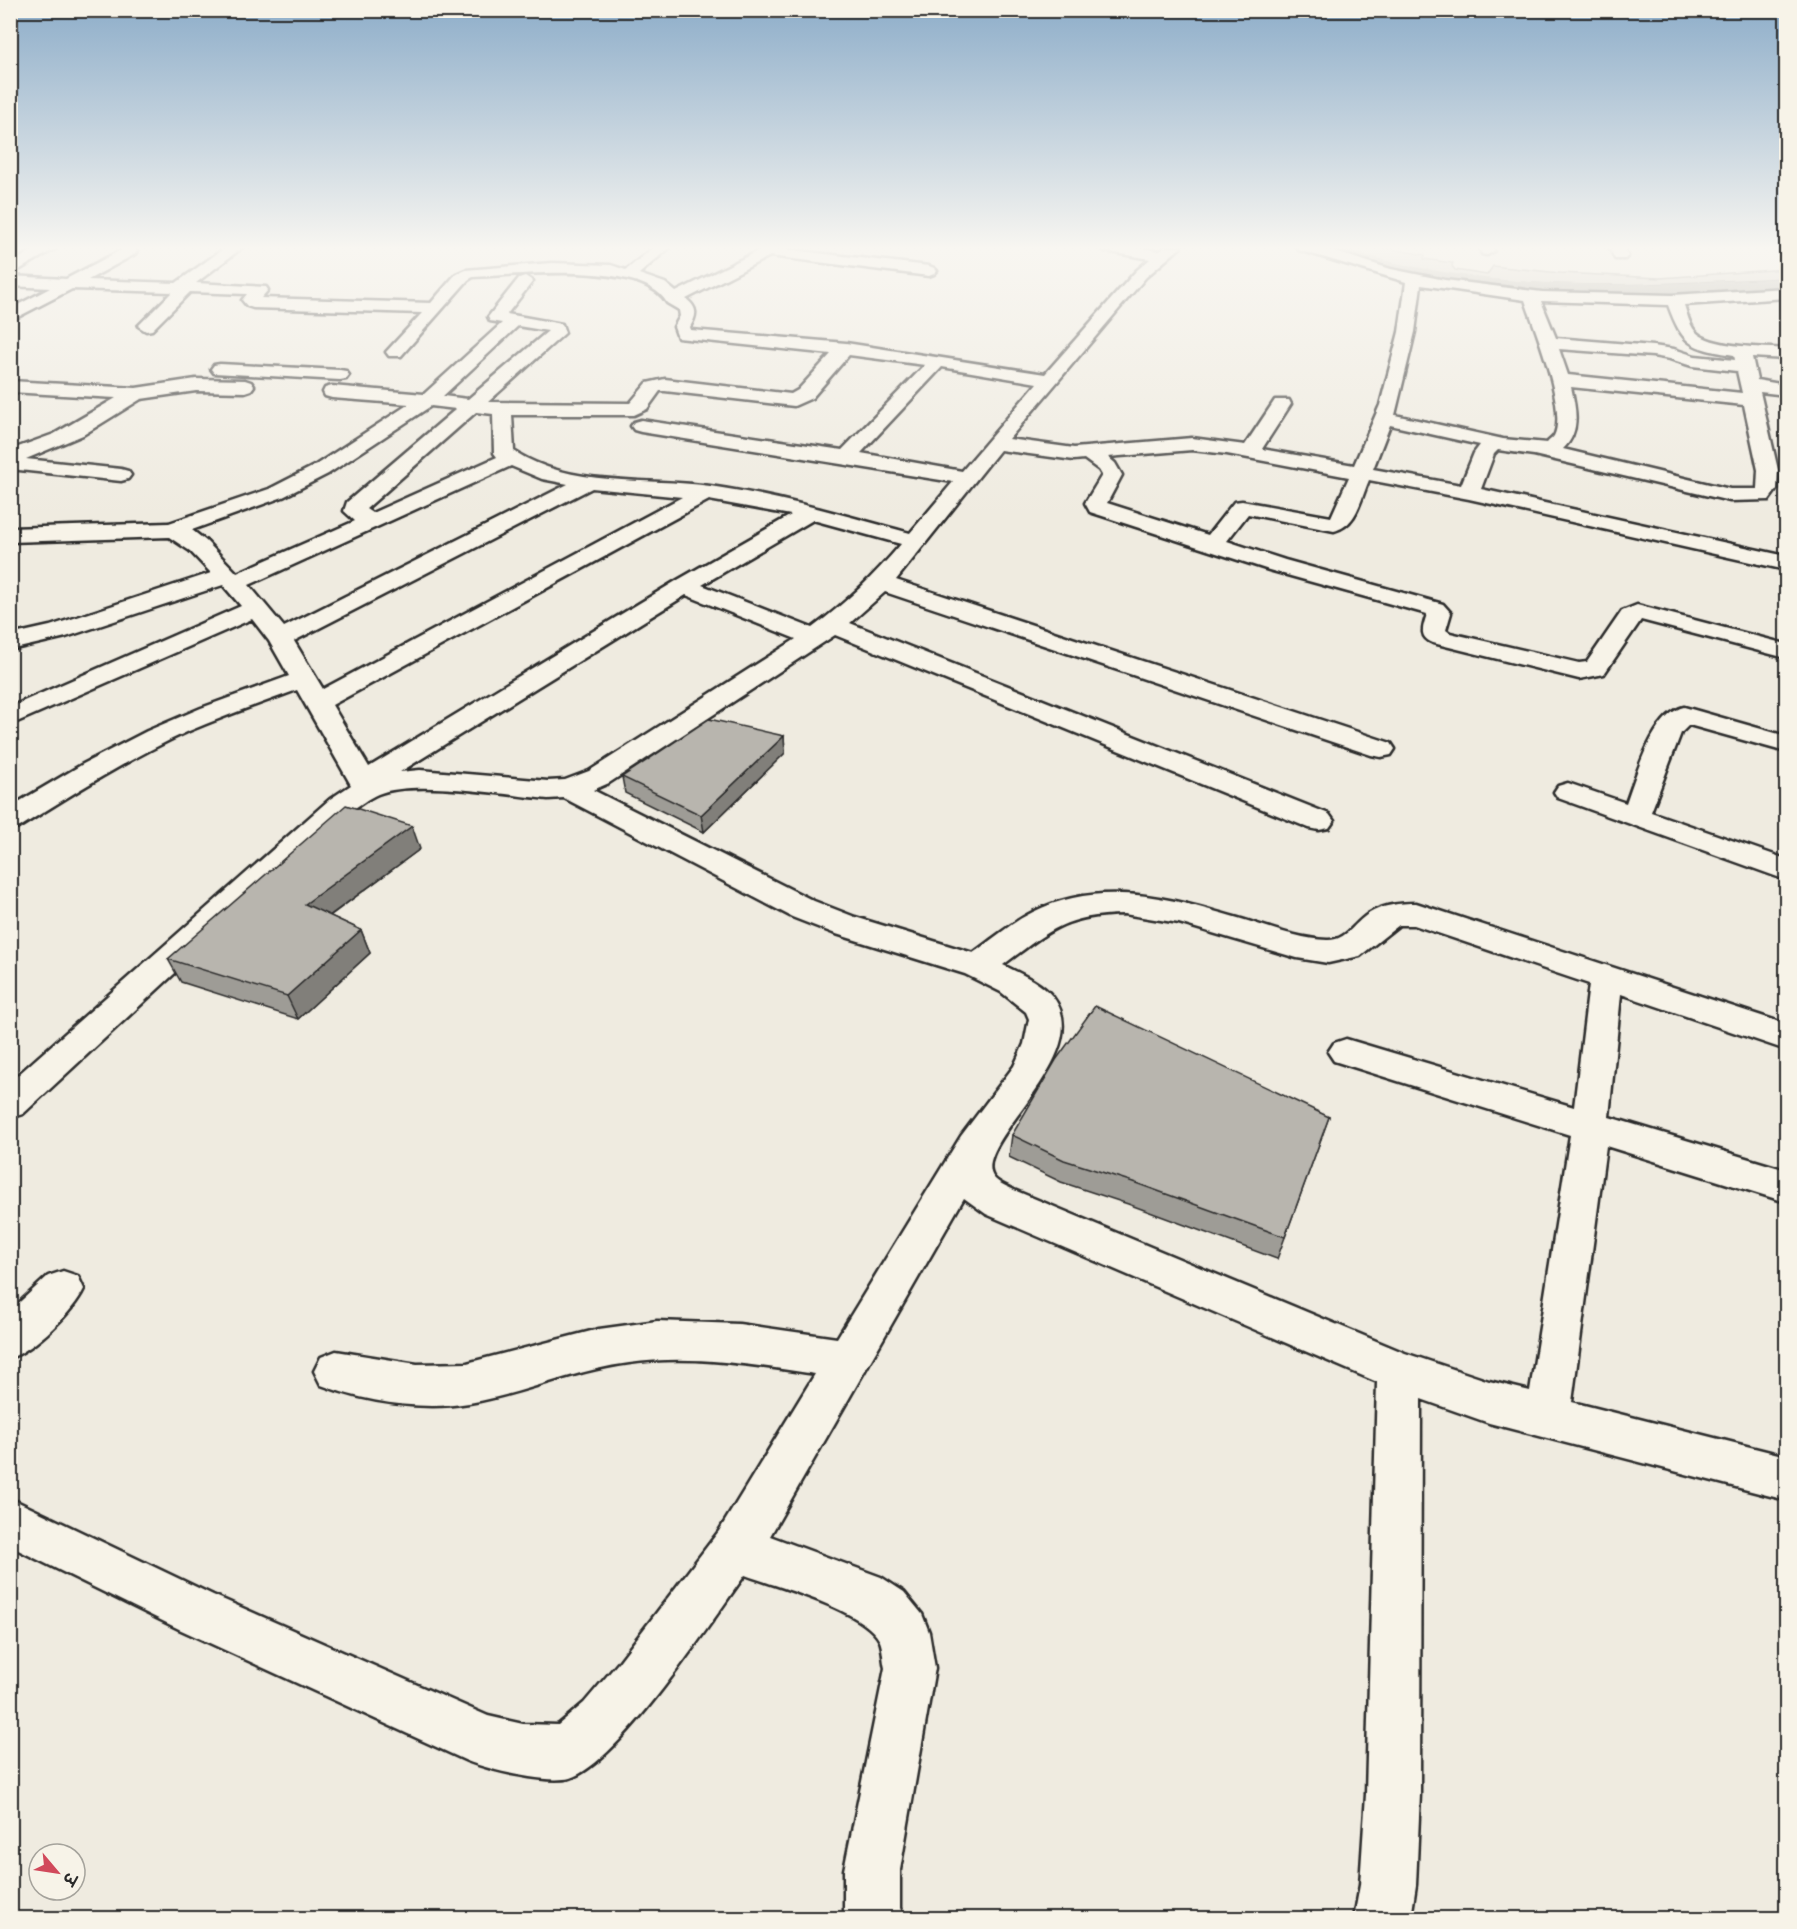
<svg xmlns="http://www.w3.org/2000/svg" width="1797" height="1929" viewBox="0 0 1797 1929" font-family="'Architects Daughter','Playpen Sans Deva',sans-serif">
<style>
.green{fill:#cfcbc2;stroke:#7d7b76;stroke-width:1.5}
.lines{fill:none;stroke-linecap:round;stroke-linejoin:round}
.canal{fill:#a4a29a;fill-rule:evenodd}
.minor-casing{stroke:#2b2b2b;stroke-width:5}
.minor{fill:#f7f3e8;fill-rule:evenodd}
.wall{fill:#9e9c96;stroke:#2b2b2b;stroke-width:1.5}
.shaded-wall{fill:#817f7a;stroke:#2b2b2b;stroke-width:1.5}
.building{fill:#b8b5ae;stroke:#2b2b2b;stroke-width:1.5}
</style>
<rect width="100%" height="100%" fill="#efebe0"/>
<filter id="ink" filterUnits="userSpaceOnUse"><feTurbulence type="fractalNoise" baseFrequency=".0167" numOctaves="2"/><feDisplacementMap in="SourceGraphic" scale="12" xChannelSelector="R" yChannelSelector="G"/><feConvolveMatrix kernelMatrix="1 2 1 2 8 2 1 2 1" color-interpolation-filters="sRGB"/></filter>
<g filter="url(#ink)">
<path class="green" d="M1337 247H1380L1425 255 1424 259 1453 263 1452 266 1455 270 1487 275 1493 266 1560 273 1660 278 1786 269V278C1637 285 1482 298 1337 247Z"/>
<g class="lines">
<path class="canal" d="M1314 247C1344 247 1357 255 1385 261 1421 268 1457 275 1493 279 1591 289 1689 283 1786 278V288C1671 297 1550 301 1436 281 1395 274 1356 263 1316 250Z"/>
<defs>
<path id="minor" d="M40 247H58L10 275V263Z
M132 247 137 251 135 254 88 280 176 283 226 247H243L196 283 266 287 268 290 261 298 431 303 456 274 465 270 552 263 611 265 626 270 654 247H670L639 274 665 283 676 292 766 247 929 266 934 268 937 271 934 274 929 276 770 256 686 299C698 308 697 315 690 327L691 330 846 343 1045 374 1136 271 1150 259 1105 251 1098 247H1133L1160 251 1165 247H1181L1146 277 1009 439 1074 448 1192 438 1245 445 1275 400H1289L1291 404 1262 449 1354 465 1380 405 1399 332 1406 282 1299 250 1297 247H1319L1391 269 1445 280 1542 292 1672 295 1786 288V298L1684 305C1687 313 1689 324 1695 331 1709 348 1765 347 1786 349V359L1752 357 1757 380 1786 385V395L1760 392 1778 470 1777 489 1769 500 1730 501 1534 455 1498 450 1494 454 1481 489 1786 556V570L1469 499 1369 480C1360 501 1357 525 1334 531L1248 514 1227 541 1285 560 1443 604 1451 613 1446 630 1450 633 1579 663 1587 662 1622 611 1637 605 1786 644V658L1641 620 1604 674 1579 679 1433 643C1418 637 1423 627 1427 614L1269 570 1090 512 1085 503 1102 475 1099 470 1084 459 1074 460 1000 450 896 580 1391 743 1395 749 1391 755 1381 757 1371 755 885 592 850 623 1329 814 1334 821 1329 828 1319 830 1309 828 835 635 609 783 593 790 814 901 855 917 973 953C993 939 1012 922 1033 912 1100 878 1171 898 1238 918 1266 926 1297 939 1327 940 1346 941 1353 924 1368 914 1382 905 1400 903 1416 903L1786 1024V1050L1621 994 1609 1117 1786 1170V1202L1606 1146 1572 1402 1786 1456V1500L1489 1423 1421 1399 1420 1794 1416 1885 1411 1918H1354L1360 1885 1366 1794 1377 1382 986 1214 964 1198 770 1536 881 1577 904 1592 922 1614 929 1632 935 1668 900 1870V1908L904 1918H846L844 1912V1870L885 1668C883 1660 883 1648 880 1641 865 1610 778 1587 745 1575 712 1620 619 1763 570 1778 547 1784 490 1770 467 1761L179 1629 10 1546V1498L213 1595 488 1716 523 1724 558 1725 584 1703 618 1663 719 1531 815 1374C754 1365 691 1354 629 1363 574 1370 523 1394 469 1403 422 1411 365 1402 321 1385L314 1371 321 1357 336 1351 417 1364 467 1363 599 1329 657 1321 739 1324 837 1338 961 1136 1014 1066 1024 1044 1029 1019 1026 1012 1001 992 965 974 833 933 792 917 564 798 548 799C507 795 413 779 378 794 368 798 359 806 350 811L23 1114 10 1118V1082L330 799 351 785 297 690C261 703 224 716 189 731 130 758 75 792 20 827L10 829V807L83 764 147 731 201 708 289 676 269 641 252 619 10 725V707L241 606 223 585 66 637 10 650V635L50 626 211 573 190 551 169 537 10 542V528L169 523 269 489 314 466 409 404 332 398 325 396 323 392 325 388 332 386 424 394 502 323 490 321 488 317 519 278 525 276 533 281 507 314 562 324 565 333 488 402 630 403 647 383 665 379 791 394 798 390 831 354 678 338 674 327 680 316 679 310 667 303C643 260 517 275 473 277L468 280 401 356H389L386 352 422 313 253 308 247 306 242 300 247 294 190 292 152 330 146 331 138 326 172 292 72 289 10 321V309L50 288 10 286V276L66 279 125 248ZM1421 285 1525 300C1534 327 1568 410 1554 436 1552 439 1549 440 1547 443L1503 439 1395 415 1415 332ZM1541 301 1668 305C1683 346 1691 348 1734 355L1735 360 1695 356 1674 349 1653 346 1556 338ZM518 326 548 331 468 399 443 396ZM1559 349 1653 356 1670 359 1692 366 1737 371 1742 393 1568 375ZM849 355 925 365 842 450 641 420 634 422 631 426 634 430 641 432 953 482 910 533C844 515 778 496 710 486 645 477 571 488 514 451L512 415H634L647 409 660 391H665L794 406 812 398ZM942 367 1037 383 962 471 861 453ZM1571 387 1744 405 1758 470 1757 489H1730L1563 449C1581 432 1576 409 1571 387ZM431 406 456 409 347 502 344 511 355 521 237 573 206 541 192 530 283 497 328 474ZM476 412 493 414 494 453 497 457 372 513 366 509ZM1390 425 1480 445 1474 453 1461 485 1373 469ZM1192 450 1227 454 1349 477 1331 517 1242 501 1234 502 1208 535 1107 503 1122 475 1115 463 1108 457ZM511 466 542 479 568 484 284 627 249 585ZM592 488 682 497 323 689 294 641ZM709 500 791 515 676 581 369 767 332 705ZM813 520 901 544C874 576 846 603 812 628L702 585ZM686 595 796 639 589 771 565 780 548 781 420 770 400 772ZM1124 914 1179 923 1297 958 1328 963 1360 956 1399 925H1414L1589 984 1574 1107 1346 1039 1334 1043 1328 1052 1334 1061 1570 1135 1530 1391 1489 1381 1405 1353 1014 1190C1008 1187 998 1183 994 1178 967 1145 1099 1056 1053 997 1041 982 1019 973 1003 965 1049 931 1064 915 1124 914Z
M1479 247H1493L1494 251 1487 255 1482 254Z
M1609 247H1623L1628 256 1625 259H1615Z
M220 364 340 370 346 371 349 375 346 379 340 380 214 373 211 369 214 365Z
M196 379 245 380 251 382 254 386 251 390 245 392 196 391 141 399 83 435 26 459 121 469 128 471 131 475 128 479 121 481 10 469V450L54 434 116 398 10 392V381L136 388Z
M1684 707 1786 736V752L1689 725 1681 733 1651 812 1786 859V880L1558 798 1554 792 1558 786 1568 783 1626 803C1637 774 1652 715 1684 707Z
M63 1271 78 1276 84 1289C73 1312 35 1349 10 1358V1311L48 1276Z"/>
</defs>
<use href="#minor" class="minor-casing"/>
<use href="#minor" class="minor"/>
</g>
<path class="wall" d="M784 736 785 753 704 832 625 793 622 777Z
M420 849 330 916 361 930 370 953 298 1019 181 982 168 959Z
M1329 1117 1277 1259 1128 1204 1061 1182 1009 1157 1012 1135Z"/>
<path class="shaded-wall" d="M784 736 785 753 704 832 701 815Z
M412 826 420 849 314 927 305 904Z
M361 930 370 953 298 1019 287 996Z"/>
<path class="building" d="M709 719 784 736 701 815 622 777Z
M346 805 412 826 305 904 361 930 287 996 168 959Z
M1095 1006 1329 1117 1285 1237 1133 1182 1064 1160 1012 1135 1056 1060Z"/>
</g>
<linearGradient id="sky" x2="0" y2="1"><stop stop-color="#8dadc9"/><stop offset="0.48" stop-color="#f8f6f1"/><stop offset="1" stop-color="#f8f6f1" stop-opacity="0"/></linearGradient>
<rect width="1797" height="517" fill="url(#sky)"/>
<rect width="1797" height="1929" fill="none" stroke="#f7f3e8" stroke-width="36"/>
<rect x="18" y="18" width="1761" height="1893" fill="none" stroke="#2b2b2b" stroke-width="2" filter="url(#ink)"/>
<g transform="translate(57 1872) rotate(119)"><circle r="28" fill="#f7f3e8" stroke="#a5a39c" stroke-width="1.5"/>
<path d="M0-4.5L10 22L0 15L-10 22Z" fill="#d1495b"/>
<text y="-9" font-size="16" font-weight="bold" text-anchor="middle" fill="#2b2b2b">उ</text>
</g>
</svg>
